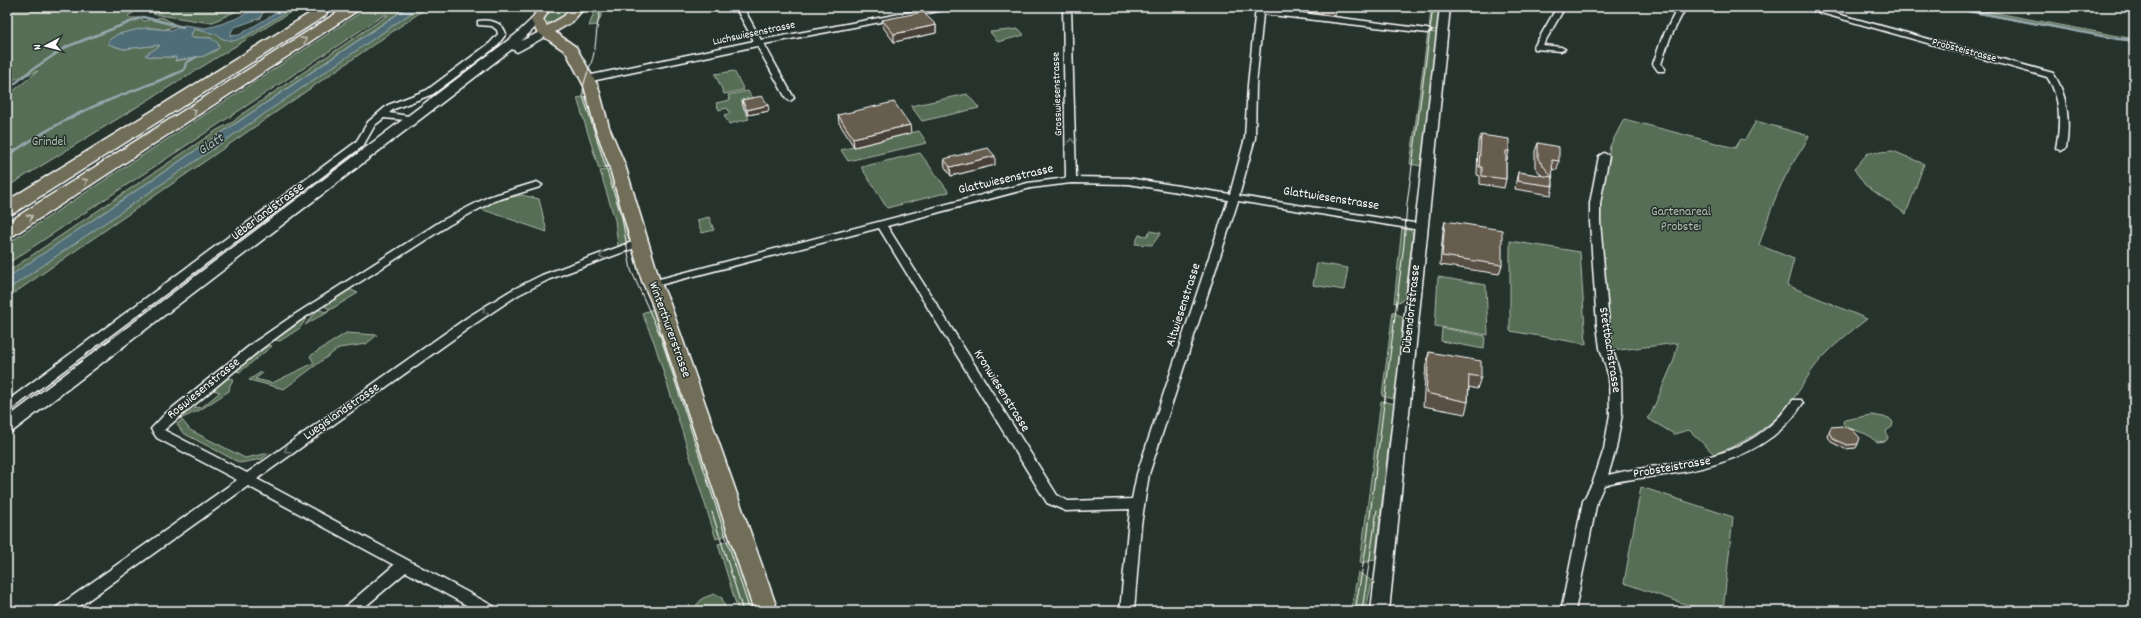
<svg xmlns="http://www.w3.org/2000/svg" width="2141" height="618" viewBox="0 0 2141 618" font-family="Dekko,sans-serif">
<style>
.green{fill:#576e54;stroke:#abb6aa}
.water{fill:#506d76;stroke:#96a7ad}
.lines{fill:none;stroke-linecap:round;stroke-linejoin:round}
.stream{stroke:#96a7ad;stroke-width:2.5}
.minor-casing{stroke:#fff;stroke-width:3}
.tertiary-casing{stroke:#fff;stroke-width:3}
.secondary-casing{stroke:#fff;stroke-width:3}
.primary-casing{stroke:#fff;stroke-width:3}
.motorway-casing{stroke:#fff;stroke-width:3}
.minor{fill:#26332d;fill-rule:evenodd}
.tertiary{fill:#26332d;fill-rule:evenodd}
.secondary{fill:#26332d;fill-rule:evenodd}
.primary{fill:#706e59;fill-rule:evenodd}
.motorway{fill:#706e59;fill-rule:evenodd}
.tram{stroke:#fff;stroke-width:1}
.wall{fill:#585045;stroke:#fff}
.shaded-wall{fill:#474138;stroke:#fff}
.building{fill:#665d50;stroke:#fff}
.oneway{stroke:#bfbeb4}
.oneway2{stroke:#727a76}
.labels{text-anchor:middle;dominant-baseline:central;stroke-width:3;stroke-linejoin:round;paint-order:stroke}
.far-street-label{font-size:11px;fill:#fff;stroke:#26332d}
.park-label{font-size:13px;fill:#b3beb2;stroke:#26332d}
.street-label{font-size:13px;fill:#fff;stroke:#26332d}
.water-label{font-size:14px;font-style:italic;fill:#b0bdc1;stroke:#26332d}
</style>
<rect width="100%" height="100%" fill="#26332d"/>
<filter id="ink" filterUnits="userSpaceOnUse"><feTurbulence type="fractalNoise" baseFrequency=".025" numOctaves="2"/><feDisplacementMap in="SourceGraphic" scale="8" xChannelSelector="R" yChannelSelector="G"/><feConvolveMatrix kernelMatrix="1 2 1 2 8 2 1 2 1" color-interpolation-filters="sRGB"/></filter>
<g filter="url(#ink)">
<path class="green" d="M143 7 128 16 129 18H141L144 21 162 17 176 25 164 30C149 24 133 32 118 34L113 46 124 49 159 45 160 46 145 55 152 57H177L175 61 204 56 217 50 211 38 190 37 194 29 216 34 223 39 246 36 294 7H299L7 187V96L38 71 15 79 7 89V8Z
M172 7H245L213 22H205L153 14Z
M369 7H407L7 278V272L217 130 233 122 242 114 388 15H384L7 264V244Z
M420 7H428L7 298V290Z
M552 7H571C566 16 556 25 545 22L544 20Z
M596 7H605L597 25 589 26Z
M1431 7H1439V28H1436V31L1429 30Z
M1942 7H1965L2134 39V42Z
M1019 29 1024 35 998 42 990 32Z
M1428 32 1438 33 1421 166 1410 164Z
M734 71 744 90 724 94 715 74Z
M748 91 754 102 742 105 749 119 729 124 724 115 730 113 727 108 719 110 716 103 730 100 728 95Z
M967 94 979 108 922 121 911 106Z
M589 96 610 163 608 164V167L599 169 577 98Z
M1624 119 1735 148 1741 139 1745 140 1756 121 1809 136C1802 151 1792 162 1785 177 1774 198 1767 222 1759 245L1794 259 1787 285 1867 319C1851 331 1835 344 1821 359 1809 372 1802 388 1791 402 1770 428 1744 443 1714 454L1689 430 1674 434 1647 418 1651 414 1674 360 1678 343 1611 351 1599 223V204L1610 146Z
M919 131 927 143 848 161 841 150Z
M1893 151 1924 164 1906 214 1865 185 1854 169 1868 153Z
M920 153 949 192 887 208 861 167Z
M612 169 630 237 627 242 618 246 615 220 600 171Z
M522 195 539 199 547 232 481 209 498 200Z
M709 217 714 230 702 233 697 220Z
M1402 227 1411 231 1413 234 1405 300 1394 303Z
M1150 231 1161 233 1152 245 1135 244 1139 235 1147 236Z
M1510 241 1580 252 1586 344 1510 331Z
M1317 263 1348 268 1344 290 1313 285Z
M1438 277 1486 285 1488 335 1435 326Z
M349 289 358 293 305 325 318 309 325 312 330 309 324 306Z
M654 304 729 534 716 539 654 342 642 313 653 309 651 305Z
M1393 311 1403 318 1397 394H1394L1393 399 1382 396Z
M307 317 300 328 280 341 275 340Z
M1442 328 1485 336 1484 349 1441 341Z
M346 333 377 335 366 344 339 348 284 389 249 380 261 372 263 373 255 379 272 383 314 363 310 356Z
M268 345 272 346 240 372 235 371Z
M227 378 234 379 230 385 229 391 200 410 180 419 187 411 191 412 196 407 201 408 220 392 213 390Z
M1381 401 1395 404 1388 449 1375 560 1360 563Z
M1872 415 1889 418 1893 422 1892 427 1886 431 1888 438 1886 441 1877 442 1866 434 1846 427 1843 423 1844 420Z
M182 420 190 430 245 458 269 453 262 459 240 463 183 433 177 424Z
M1641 487 1733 517 1723 611H1705L1624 583Z
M734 539 755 611H738L718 544Z
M1358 572 1372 581 1366 611H1351Z
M714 594 722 598 726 611H691L703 598Z"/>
<path class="water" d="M258 7H269L262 14 261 18 235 27 232 30 230 36 239 35 286 7H294L246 36 234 41 223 39 216 34 194 29 190 37 211 38 218 43 219 48 204 56 176 60V57H152L145 55 160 46 159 45 124 49 108 44 109 40 118 34 144 28 172 30 184 25 205 28 215 26 235 19Z
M408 7H420L7 290V278Z"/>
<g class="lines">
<path class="stream" d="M1949 7 2118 39 2134 40
M154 12 166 7
M7 90 30 71 66 47 143 17 183 27
M7 156C38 135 71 115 107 101 133 90 159 82 184 70L186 63 196 57"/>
<defs>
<path id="minor" d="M735 7H743L761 40 937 7H953L949 9 764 44 794 98 790 101 786 98 757 46 587 82 583 79 587 76 754 41Z
M1063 7H1071L1076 177 1128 178 1230 194 1245 138 1248 85 1256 7 1427 29 1431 31 1427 33 1263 14 1256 85 1255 138 1239 196 1420 224 1425 227 1420 230 1238 201 1149 474 1141 525 1134 611H1120L1130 509 1066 511 1047 503 879 228 652 287 647 284 648 282 1028 183 1066 178ZM1071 183 1128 184 1228 200 1137 474 1132 499 1068 501 1057 495 887 226 1031 188Z
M1557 7H1565L1543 45 1561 47 1565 49 1561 51 1535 49 1534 47Z
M1678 7H1686L1670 38 1661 64 1665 69 1664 71H1658L1653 64 1662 38Z
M1800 7H1812L2053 73C2068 95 2070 122 2066 148L2061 151 2056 148C2061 125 2061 97 2047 77Z
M478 21C489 19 503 22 506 34L496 47 433 94 394 109 389 113 415 117V121L384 118 375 125 363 146 11 410 7 411V401L356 142 368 122 388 105 427 90 490 43 498 34 497 30 492 26 478 25Z
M1604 153 1609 156 1600 203V222L1609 325 1612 348 1621 377 1622 414 1616 449 1608 475C1667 460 1727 467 1775 421 1782 415 1787 407 1793 400H1801L1803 403C1774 451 1716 468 1664 475 1644 478 1623 479 1604 485L1597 501 1575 611H1561L1583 501 1593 482 1604 449 1610 414 1609 377 1600 348 1597 325 1590 222V203L1599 156Z
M537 182 542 185 540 187 494 201 449 225 299 321 261 349 164 430 247 473 468 317 510 291 542 275 635 241H643L644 243 643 245 550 279 518 295 476 323 257 479 495 607 497 611H477L406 572 360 611H343L345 607 394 565 248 486 73 611H55L57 607 237 480 157 438 151 429 165 414 253 343 291 317 441 221 488 197Z"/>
<path id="tertiary" d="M1440 7H1450L1389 611H1371Z"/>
<path id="secondary" d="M537 17 543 20 521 41 546 29 550 30 552 32 550 34 521 50 517 52 512 49 13 431 7 433V418L474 66 515 35 533 18Z"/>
<path id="primary" d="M539 7H551L543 20 547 26 564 16 572 7H585L572 22 555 32 576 47 598 86 609 127 625 165 660 281 669 301 778 611H754L651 301 642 281 609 165 595 127 584 86 566 52 537 32 531 20Z"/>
<path id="motorway" d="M346 7H363L14 235 7 237V223Z
M320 9 325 10 327 13 325 16 14 213 7 215V201L315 10Z"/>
</defs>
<use href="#minor" class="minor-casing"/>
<use href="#tertiary" class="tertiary-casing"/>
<use href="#secondary" class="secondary-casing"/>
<use href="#primary" class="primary-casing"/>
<use href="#motorway" class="motorway-casing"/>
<use href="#minor" class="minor"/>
<use href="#tertiary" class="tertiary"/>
<use href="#secondary" class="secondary"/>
<use href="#primary" class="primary"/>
<use href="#motorway" class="motorway"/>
<path class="tram" d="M602 7C596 22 597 38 594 53 591 68 582 80 583 96L622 218 631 270 660 335 750 611
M712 512 743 611
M1355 611 1366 548 1404 244 1407 204 1433 7
M1362 611 1377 510"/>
</g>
<path class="wall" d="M1300 7H1336L1335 16 1299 11Z
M882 20 936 25V33L894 42 883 27Z
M742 100 769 111 748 115 743 106Z
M838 115 911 133 854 147 839 123Z
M1481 135 1509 151 1507 160H1506V179L1504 188 1480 184V176L1477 175 1478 143Z
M1538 143 1559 161 1557 170 1552 169 1553 186 1551 195 1515 189 1516 181 1518 172 1542 176 1535 167V151Z
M944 159 995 165 951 176 945 167Z
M1445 221 1502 265 1499 274 1440 265 1443 230Z
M1429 352 1481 377 1477 389 1469 387 1468 402 1465 414 1423 406 1426 364Z
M1831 427 1858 444 1856 448 1845 449 1833 443 1827 436Z"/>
<path class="shaded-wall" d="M936 25V33L894 42V34Z
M768 105 769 111 748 115 747 110Z
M910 125 911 133 854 147 853 138Z
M995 156V165L951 176 950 167Z"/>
<path class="building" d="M923 12 936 25 894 34 882 20Z
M762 96 768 105 747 110 742 100Z
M894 102 910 125 853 138 838 115Z
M1481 135 1509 139V151H1506V179L1482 176V167H1479Z
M1538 143 1559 147V161L1552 160 1553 186 1517 181 1518 172 1552 177 1538 159Z
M988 148 995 156 950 167 944 159Z
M1445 221 1502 230V265L1442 256Z
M1429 352 1481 361V377L1469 375 1468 402 1426 393Z
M1842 426 1853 430 1860 438 1858 444 1847 445 1835 440 1829 433 1831 427Z"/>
<defs><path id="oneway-chevron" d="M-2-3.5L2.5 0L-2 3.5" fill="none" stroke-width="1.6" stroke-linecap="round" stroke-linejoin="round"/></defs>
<g class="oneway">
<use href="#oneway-chevron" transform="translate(304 40) rotate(-33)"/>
<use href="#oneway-chevron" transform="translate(194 111) rotate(-33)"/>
<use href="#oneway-chevron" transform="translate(85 181) rotate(-33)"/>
<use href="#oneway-chevron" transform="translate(30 217) rotate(-33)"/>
</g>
<g class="oneway2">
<use href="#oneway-chevron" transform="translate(1071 141) rotate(-91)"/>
<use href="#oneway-chevron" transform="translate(602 256) rotate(159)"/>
<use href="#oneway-chevron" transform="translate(485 311) rotate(147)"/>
<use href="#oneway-chevron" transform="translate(287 450) rotate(145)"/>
</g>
</g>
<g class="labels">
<g class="far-street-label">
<text transform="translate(754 34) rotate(-12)">Luchswiesenstrasse</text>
<text transform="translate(1964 51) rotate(15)">Probsteistrasse</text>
<text transform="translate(1058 94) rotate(-92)">Grosswiesenstrasse</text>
</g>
<g class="park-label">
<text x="49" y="142">Grindel</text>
<text x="1681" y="212">Gartenareal<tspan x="1681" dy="15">Probstei</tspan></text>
</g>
<g class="street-label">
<text transform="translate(1006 180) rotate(-13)">Glattwiesenstrasse</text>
<text transform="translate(1331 199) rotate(9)">Glattwiesenstrasse</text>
<text transform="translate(268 212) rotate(-37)">Ueberlandstrasse</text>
<text transform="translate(1184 305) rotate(-72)">Altwiesenstrasse</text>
<text transform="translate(1412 309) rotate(-84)">Dübendorfstrasse</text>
<text transform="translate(669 330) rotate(70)">Winterthurerstrasse</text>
<text transform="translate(1609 350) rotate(81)">Stettbachstrasse</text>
<text transform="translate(204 389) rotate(-39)">Roswiesenstrasse</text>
<text transform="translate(1001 391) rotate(58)">Kronwiesenstrasse</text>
<text transform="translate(342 412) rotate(-35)">Luegislandstrasse</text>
<text transform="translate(1672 468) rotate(-10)">Probsteistrasse</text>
</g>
<g class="water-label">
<text transform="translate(211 145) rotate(-34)">Glatt</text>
</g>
</g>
<rect width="2141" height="618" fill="none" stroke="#26332d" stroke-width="24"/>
<rect x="12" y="12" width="2117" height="594" fill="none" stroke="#fff" stroke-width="1.5" filter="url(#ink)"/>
<g transform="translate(46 46) rotate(263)" stroke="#26332d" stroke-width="3" paint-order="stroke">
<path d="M0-3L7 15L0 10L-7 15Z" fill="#ffffff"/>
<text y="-6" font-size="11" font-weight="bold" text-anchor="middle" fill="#ffffff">N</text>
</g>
</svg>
